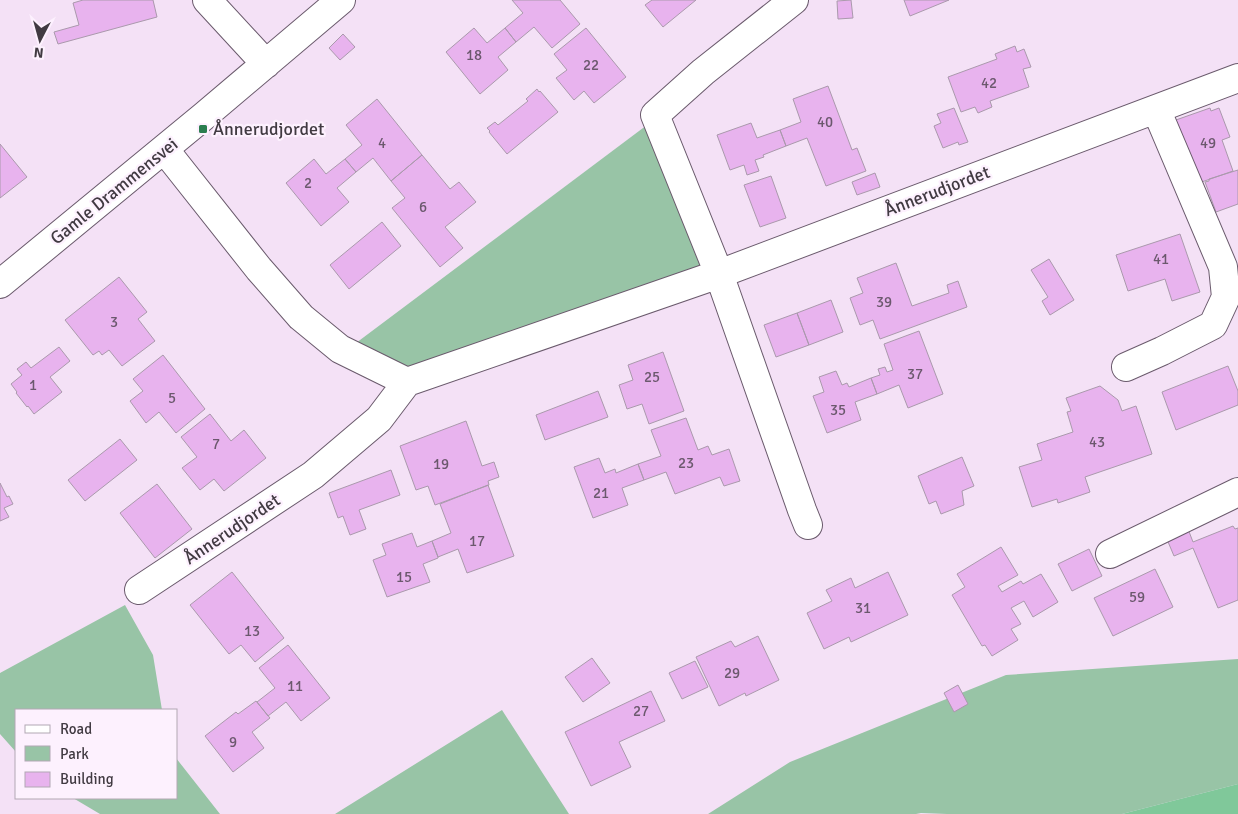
<svg xmlns="http://www.w3.org/2000/svg" width="1238" height="814" viewBox="0 0 1238 814" font-family="Signika,sans-serif">
<style>
.green{fill:#98c4a6}
.water{fill:#80c89a}
.building{fill:#e8b3ee;stroke:#aa99ac}
.lines{fill:none;stroke-linecap:round;stroke-linejoin:round}
.minor-casing{stroke:#6a5a6c;stroke-width:30}
.minor{stroke:#fff;stroke-width:28}
.poi-dot{fill:#2a7d4f;stroke:#fdf1fe;stroke-width:2}
.labels{text-anchor:middle;dominant-baseline:central;stroke-width:4.5;stroke-linejoin:round;paint-order:stroke}
.number-label{font-size:15px;fill:#6b586d}
.poi-label{font-size:18px;fill:#413a42;stroke:#fdf1fe;text-anchor:start}
.street-label{font-size:18px;fill:#413a42;stroke:#fdf1fe}
</style>
<rect width="100%" height="100%" fill="#f4e1f6"/>
<path class="green" d="M647 125 710 281 414 392 352 346Z
M125 605 153 655 162 710H16V752L0 734V673Z
M1238 659V784L1122 814H947L921 813 916 814H708L790 762 1006 675Z
M502 710 569 814H335Z
M176 758 220 814H100L73 798H176Z"/>
<path class="water" d="M1238 784V814H1122Z"/>
<path class="building" d="M83 0H153L157 17 58 44 54 32 79 25 73 3Z
M512 0H560L580 24 552 48 534 27 516 42 505 28 523 13Z
M652 0H696L663 27 645 5Z
M851 0 853 18 838 19 837 1Z
M904 0H949L910 16Z
M474 28 487 43 505 28 516 42 498 57 508 70 480 94 446 52Z
M586 28 626 77 594 103 584 91 574 100 556 78 567 70 554 54Z
M343 34 355 47 340 60 329 48Z
M1015 46 1017 52 1024 49 1031 67 1023 69 1029 87 990 101 992 107 978 113 975 107 961 112 948 77 997 59 995 54Z
M828 86 852 150 857 148 866 171 826 186 807 138 786 146 780 130 801 122 793 99Z
M537 89 539 92 540 91 558 112 507 154 489 132 490 131 487 128 495 122 498 125 528 101 526 99Z
M377 99 422 155 391 181 373 158 356 172 345 159 362 145 346 125Z
M954 108 968 142 959 145 958 142 943 148 934 126 941 123 937 114Z
M1210 108 1211 111 1219 108 1230 137 1222 140 1233 171 1196 184 1173 121Z
M751 123 757 138 780 130 786 146 763 155 764 157 755 160 759 171 747 175 744 165 730 170 717 135Z
M0 144 27 177 0 198Z
M422 155 450 189 459 182 476 202 445 227 463 248 440 267 392 208 405 198 391 181Z
M314 159 326 174 345 159 356 172 337 188 349 202 321 226 286 183Z
M1238 170V204L1216 212 1205 182 1209 181V179Z
M875 173 880 187 857 195 852 182Z
M771 176 786 218 760 227 744 185Z
M382 222 401 246 349 289 330 265Z
M1180 234 1200 292 1172 301 1165 279 1128 291 1116 255Z
M1049 259 1074 300 1050 315 1042 301 1048 297 1031 270Z
M896 263 912 306 949 293 947 285 958 281 967 307 880 339 873 320 860 325 850 298 863 293 857 278Z
M119 277 147 312 138 319 155 341 122 366 109 350 102 355 99 351 93 355 65 320Z
M831 300 843 332 809 345 797 313Z
M797 313 809 345 776 357 764 325Z
M919 331 943 394 908 408 899 385 877 394 871 378 880 375 878 369 885 367 887 372 893 370 884 344Z
M59 347 70 361 50 377 62 392 34 414 28 406 27 407 16 393 17 392 11 384 22 375 17 369 26 362 31 368Z
M663 352 684 411 649 424 642 404 627 409 619 385 633 380 628 365Z
M163 355 205 409 176 433 159 412 146 423 130 401 143 391 133 379Z
M1228 366 1238 391V405L1176 430 1162 392Z
M836 371 842 385 847 383 849 387 871 378 877 394 855 402 861 420 827 433 813 396 824 392 819 377Z
M1100 386 1118 400 1122 411 1136 406 1152 454 1085 477 1090 492 1058 503 1057 499 1032 507 1019 467 1042 460 1037 444 1073 432 1067 412 1071 411 1066 398Z
M598 391 608 417 545 440 536 415Z
M210 414 231 441 244 430 266 458 224 491 214 479 200 490 182 468 197 457 181 437Z
M686 418 698 450 708 446 712 455 729 449 740 481 724 486 720 477 675 494 666 472 644 480 638 464 661 456 651 430Z
M466 421 482 466 494 462 499 477 488 481 489 485 435 505 428 486 416 490 400 446Z
M120 439 137 460 85 501 68 480Z
M962 457 974 486 962 491 964 505 941 514 936 501 929 504 918 476Z
M599 458 605 473 615 469 616 473 638 464 644 480 622 488 628 505 593 518 574 467Z
M391 470 400 495 359 510 366 529 350 535 343 516 338 518 329 493Z
M0 483 7 497 9 496 13 504 4 508 9 517 0 521Z
M157 484 192 529 155 558 120 513Z
M488 485 514 556 467 573 458 549 438 557 432 541 451 533 440 504Z
M1233 526 1235 529 1238 528V600L1218 608 1193 548 1174 556 1166 537 1188 529 1193 542Z
M412 533 417 547 432 541 438 557V558L423 564 430 582 387 597 373 560 386 555 382 544Z
M1001 547 1018 575 998 586 1002 592 1021 581 1023 584 1041 574 1058 602 1033 617 1024 601 1011 608 1021 624 1011 629 1018 640 992 656 985 645 982 646 952 595 965 587 957 574Z
M1089 549 1102 576 1072 591 1058 564Z
M1155 569 1173 607 1113 636 1094 598Z
M232 572 284 638 255 662 241 645 229 654 190 605Z
M888 572 908 615 851 642 849 637 824 649 807 613 832 601 826 590 851 578 855 588Z
M758 636 779 680 746 696 745 693 719 706 696 657 731 641 735 647Z
M288 645 330 698 301 721 286 702 268 716 257 702 275 688 259 668Z
M592 658 610 683 583 702 565 677Z
M695 661 708 687 682 699 669 673Z
M958 685 968 704 954 712 944 693Z
M651 691 665 721 619 742 631 767 591 786 565 732Z
M256 701 270 718 252 732 264 748 233 772 205 736 236 712 238 714Z"/>
<g class="lines">
<defs>
<path id="minor" d="M207 0 266 64
M794 0 703 72 655 115 719 274 802 510 808 525
M164 149 259 269 301 317 340 349 407 382
M0 284 204 116 341 0
M1126 367 1162 351 1213 325 1226 297 1223 267 1156 109
M1110 554 1238 492
M139 590 313 475 379 419 407 382 719 274 1238 78"/>
</defs>
<use href="#minor" class="minor-casing"/>
<use href="#minor" class="minor"/>
</g>
<rect class="poi-dot" x="198" y="124" width="10" height="10" rx="2.5"/>
<g class="labels">
<g class="number-label">
<text x="474" y="55">18</text>
<text x="591" y="65">22</text>
<text x="989" y="83">42</text>
<text x="825" y="122">40</text>
<text x="382" y="143">4</text>
<text x="1208" y="143">49</text>
<text x="308" y="183">2</text>
<text x="423" y="207">6</text>
<text x="1161" y="259">41</text>
<text x="884" y="302">39</text>
<text x="114" y="322">3</text>
<text x="915" y="374">37</text>
<text x="652" y="377">25</text>
<text x="33" y="385">1</text>
<text x="172" y="398">5</text>
<text x="838" y="410">35</text>
<text x="1097" y="442">43</text>
<text x="216" y="444">7</text>
<text x="686" y="463">23</text>
<text x="441" y="464">19</text>
<text x="601" y="493">21</text>
<text x="477" y="541">17</text>
<text x="404" y="577">15</text>
<text x="1137" y="597">59</text>
<text x="863" y="608">31</text>
<text x="252" y="631">13</text>
<text x="732" y="673">29</text>
<text x="295" y="686">11</text>
<text x="641" y="711">27</text>
<text x="233" y="742">9</text>
</g>
<g class="poi-label">
<text x="213" y="129">Ånnerudjordet</text>
</g>
<g class="street-label">
<text transform="translate(114 191) rotate(-39)">Gamle Drammensvei</text>
<text transform="translate(937 191) rotate(-21)">Ånnerudjordet</text>
<text transform="translate(232 529) rotate(-34)">Ånnerudjordet</text>
</g>
</g>
<rect x="15" y="709" width="162" height="90" fill="#fdf1fe" stroke="#b2a8b3"/>
<rect x="25" y="725" width="25" height="8" fill="#ffffff" stroke="#b2a8b3"/>
<text x="60" y="734" font-size="15" fill="#413a42">Road</text>
<rect x="25" y="746" width="25" height="15" fill="#98c4a6" stroke="#b2a8b3"/>
<text x="60" y="759" font-size="15" fill="#413a42">Park</text>
<rect x="25" y="772" width="25" height="15" fill="#e8b3ee" stroke="#b2a8b3"/>
<text x="60" y="784" font-size="15" fill="#413a42">Building</text>
<g transform="translate(40 40) rotate(186)" stroke="#fdf1fe" stroke-width="4" paint-order="stroke">
<path d="M0-4L9 19L0 12L-9 19Z" fill="#413a42"/>
<text y="-8" font-size="14" font-weight="bold" text-anchor="middle" fill="#413a42">N</text>
</g>
</svg>
